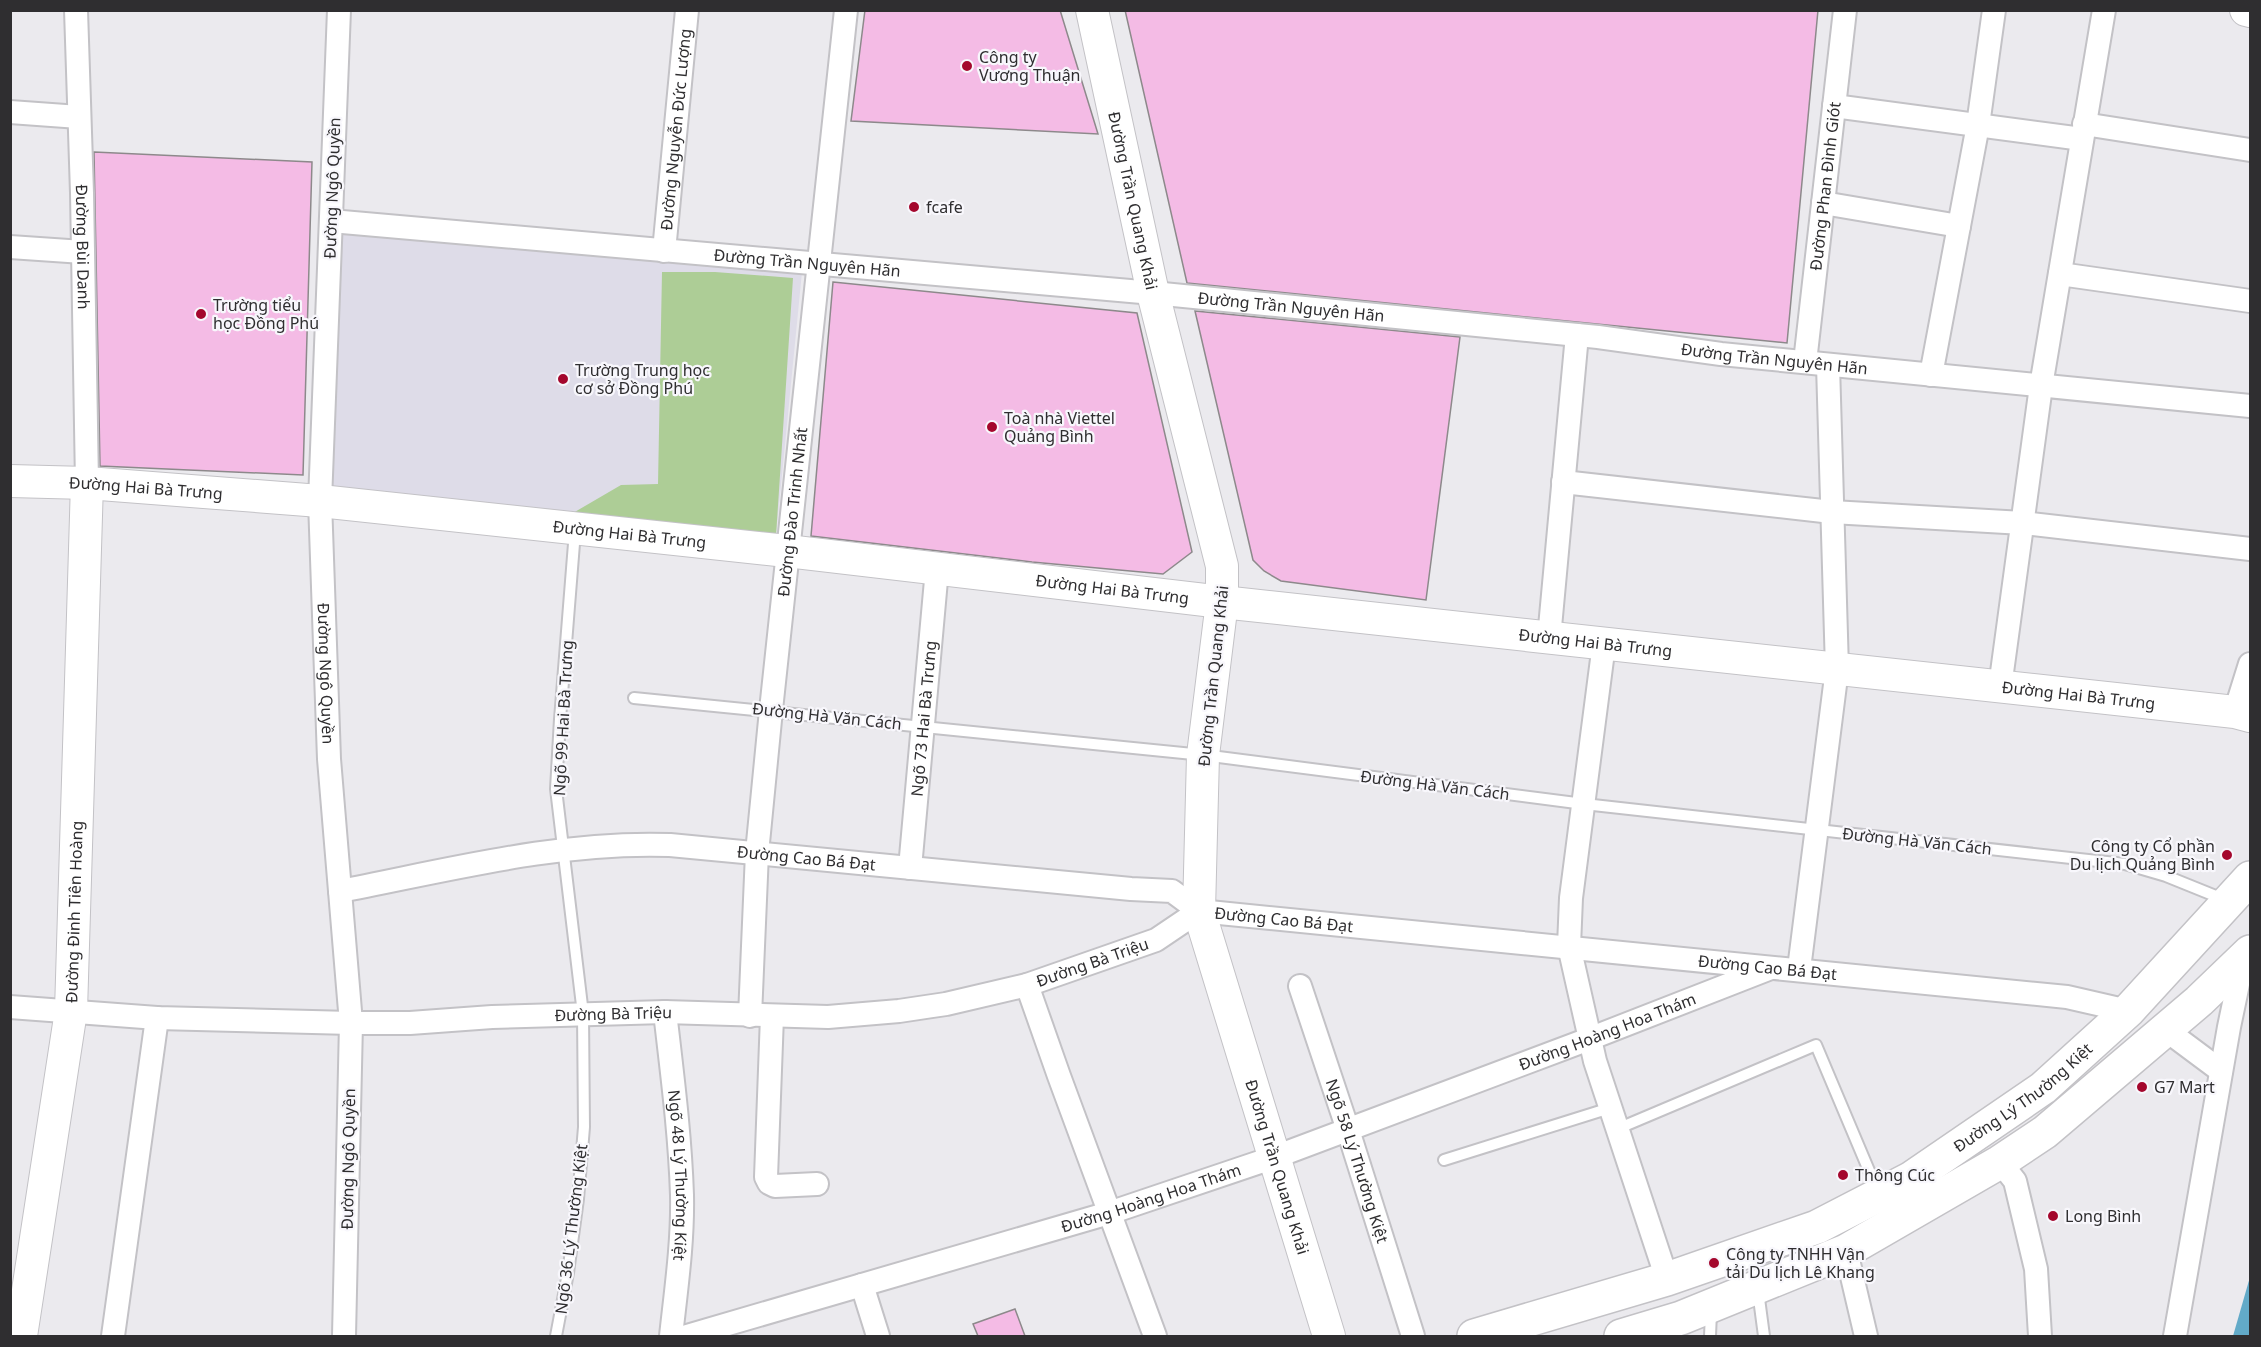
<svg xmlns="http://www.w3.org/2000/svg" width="2261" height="1347" viewBox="0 0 2261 1347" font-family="'Noto Sans',sans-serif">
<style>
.built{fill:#dedce8}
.green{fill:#adcd96}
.water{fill:#62aac8}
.building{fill:#f4bbe5;stroke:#8d898b;stroke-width:1.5}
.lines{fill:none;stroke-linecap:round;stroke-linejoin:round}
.lane-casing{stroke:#c3c2c6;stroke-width:14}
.street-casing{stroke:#c3c2c6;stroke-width:26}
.secondary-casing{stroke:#c3c2c6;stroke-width:34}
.primary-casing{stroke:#c3c2c6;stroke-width:36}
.lane{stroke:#fff;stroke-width:10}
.street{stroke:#fff;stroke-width:22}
.secondary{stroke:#fff;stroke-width:32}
.primary{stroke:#fff;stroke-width:33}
.poi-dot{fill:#a4072d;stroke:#f8f7fc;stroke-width:2}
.labels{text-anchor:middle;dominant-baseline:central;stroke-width:4.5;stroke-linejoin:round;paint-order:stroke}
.poi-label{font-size:16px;fill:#2f2e30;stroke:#f8f7fc;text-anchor:start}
.street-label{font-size:16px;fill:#2f2e30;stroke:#f8f7fc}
</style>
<rect width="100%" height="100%" fill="#ebeaee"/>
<path class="built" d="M341 232 802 272 776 536 330 487Z"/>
<path class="green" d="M662 272H715L793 278 776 536 573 513 621 485 658 484Z"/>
<path class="water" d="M2250 1277V1336H2233Z"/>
<path class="building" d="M865 10H1060L1098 134 851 121Z
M1125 10H1818L1787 343 1187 283Z
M94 152 312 162 303 475 100 466Z
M833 282 1137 313 1192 552 1163 574 1032 562 811 536Z
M1195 311 1460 337 1426 600 1281 581 1264 571 1253 560Z
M1015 1309 1025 1336H978L973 1324Z"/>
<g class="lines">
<defs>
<path id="lane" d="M634 698 1203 755 1584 804 2125 864 2166 876 2223 899
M1617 1129 1816 1045 1878 1192
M1444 1160 1610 1108
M1758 1291 1764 1336
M556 1336 568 1273 578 1199 584 1127 583 1014 556 789 560 719 575 531
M1710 1336 1711 1312"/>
<g id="street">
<path id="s1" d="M76 10 82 193 87 483"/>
<path id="s2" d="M339 10 320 501 329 759 351 1023 344 1336"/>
<path d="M1834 106 2082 139"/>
<path d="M10 112 79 117"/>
<path d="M2084 124 2250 150"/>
<path d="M1823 203 1959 226"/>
<path id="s3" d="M331 221 1153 293 1598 337 1721 354 2250 406"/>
<path d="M10 247 83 252"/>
<path id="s4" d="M664 251 687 10"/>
<path d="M2060 274 2250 301"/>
<path id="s5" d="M1805 362 1845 10"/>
<path d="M1931 375 1978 125 1994 10"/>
<path d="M1563 482 1832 512 2023 523 2250 549"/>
<path d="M1549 638 1577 335"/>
<path d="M1604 644 1571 898 1569 946 1595 1061 1667 1279"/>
<path d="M2000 687 2041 386 2104 10"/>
<path d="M2235 712 2250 664"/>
<path id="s6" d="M910 868 937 569"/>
<path id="s7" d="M340 891C449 870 559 841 670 845L1131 889 1172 891 1199 911 2067 997 2128 1011"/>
<path d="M1799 969 1837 669 1828 365"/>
<path d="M1027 985 1059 1076 1155 1336"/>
<path id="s8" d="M1300 986 1348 1130 1413 1336"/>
<path id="s9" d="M10 1007 157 1018 351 1023H410L492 1017 665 1012 828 1017 899 1011 946 1004 1027 985 1156 940 1199 911"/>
<path id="s10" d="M665 1012C672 1073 680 1134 682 1195 683 1242 676 1290 671 1336"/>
<path id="s11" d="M750 1016 757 853 771 710 846 10"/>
<path d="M772 1016 766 1177 769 1183 775 1186 817 1184"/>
<path d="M2166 1030 2221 1071"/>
<path d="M2000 1162 2015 1181 2036 1269 2040 1336"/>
<path d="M1846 1251 1866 1336"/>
<path d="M862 1285 878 1336"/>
<path d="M113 1336 157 1018"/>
<path id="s12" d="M687 1336 1109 1213 1275 1157 1589 1039 1771 968"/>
<path d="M2175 1336 2229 1027 2243 960"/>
</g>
<g id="secondary">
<path id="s13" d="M1092 10 1153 293 1222 566V602L1203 755 1199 911 1329 1336"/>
<path d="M2246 10 2250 11"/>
<path id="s14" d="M10 481 87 483 320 501 787 551 1222 602 2235 712 2250 716"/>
<path id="s15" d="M21 1336 71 1011 87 483"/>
</g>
<g id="primary">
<path id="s16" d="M1474 1336 1667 1279 1817 1227 1910 1179 2043 1088 2128 1011 2250 878"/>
<path d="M1621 1336 1681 1318 1846 1251 2000 1162 2045 1132 2199 1001 2250 952"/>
</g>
</defs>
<use href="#lane" class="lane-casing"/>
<use href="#street" class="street-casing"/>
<use href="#secondary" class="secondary-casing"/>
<use href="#primary" class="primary-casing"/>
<use href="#lane" class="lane"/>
<use href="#street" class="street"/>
<use href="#secondary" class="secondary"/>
<use href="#primary" class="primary"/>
</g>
<g class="poi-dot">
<circle cx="967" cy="66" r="6"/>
<circle cx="914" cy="207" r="6"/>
<circle cx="201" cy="314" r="6"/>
<circle cx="563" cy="379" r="6"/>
<circle cx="992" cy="427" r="6"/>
<circle cx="2227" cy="855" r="6"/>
<circle cx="2142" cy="1087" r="6"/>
<circle cx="1843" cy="1175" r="6"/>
<circle cx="2053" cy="1216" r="6"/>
<circle cx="1714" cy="1263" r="6"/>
</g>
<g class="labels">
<g class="poi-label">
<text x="979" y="57">Công ty<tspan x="979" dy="18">Vương Thuận</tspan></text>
<text x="926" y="207">fcafe</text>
<text x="213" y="305">Trường tiểu<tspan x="213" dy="18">học Đồng Phú</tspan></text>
<text x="575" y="370">Trường Trung học<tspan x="575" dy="18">cơ sở Đồng Phú</tspan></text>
<text x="1004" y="418">Toà nhà Viettel<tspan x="1004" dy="18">Quảng Bình</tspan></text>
<text x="2215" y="846" text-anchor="end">Công ty Cổ phần<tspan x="2215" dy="18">Du lịch Quảng Bình</tspan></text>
<text x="2154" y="1087">G7 Mart</text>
<text x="1855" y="1175">Thông Cúc</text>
<text x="2065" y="1216">Long Bình</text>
<text x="1726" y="1254">Công ty TNHH Vận<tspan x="1726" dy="18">tải Du lịch Lê Khang</tspan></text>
</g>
<g class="street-label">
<text stroke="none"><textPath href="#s4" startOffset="122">Đường Nguyễn Đức Lượng</textPath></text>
<text stroke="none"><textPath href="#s5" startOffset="177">Đường Phan Đình Giót</textPath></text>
<text transform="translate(332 188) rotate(-88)">Đường Ngô Quyền</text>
<text stroke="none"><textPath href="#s13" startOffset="195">Đường Trần Quang Khải</textPath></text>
<text stroke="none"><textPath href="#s1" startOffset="237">Đường Bùi Danh</textPath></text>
<text stroke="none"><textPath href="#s3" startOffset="478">Đường Trần Nguyên Hãn</textPath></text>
<text stroke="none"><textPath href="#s3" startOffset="964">Đường Trần Nguyên Hãn</textPath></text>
<text stroke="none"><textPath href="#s3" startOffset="1450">Đường Trần Nguyên Hãn</textPath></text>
<text stroke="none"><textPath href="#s14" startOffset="136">Đường Hai Bà Trưng</textPath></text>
<text stroke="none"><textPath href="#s11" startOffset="506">Đường Đào Trinh Nhất</textPath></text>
<text stroke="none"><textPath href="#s14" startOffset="622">Đường Hai Bà Trưng</textPath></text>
<text stroke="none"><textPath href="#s14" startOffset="1108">Đường Hai Bà Trưng</textPath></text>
<text stroke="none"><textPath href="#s14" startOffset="1594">Đường Hai Bà Trưng</textPath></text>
<text stroke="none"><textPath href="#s2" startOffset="664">Đường Ngô Quyền</textPath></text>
<text transform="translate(1213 676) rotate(-84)">Đường Trần Quang Khải</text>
<text stroke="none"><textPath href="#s14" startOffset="2080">Đường Hai Bà Trưng</textPath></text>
<text transform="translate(827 716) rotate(6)">Đường Hà Văn Cách</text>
<text transform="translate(563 718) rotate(-87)">Ngõ 99 Hai Bà Trưng</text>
<text stroke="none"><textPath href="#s6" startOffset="150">Ngõ 73 Hai Bà Trưng</textPath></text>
<text transform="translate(1435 785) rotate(7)">Đường Hà Văn Cách</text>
<text transform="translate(1917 841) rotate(6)">Đường Hà Văn Cách</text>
<text stroke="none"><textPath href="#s7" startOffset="471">Đường Cao Bá Đạt</textPath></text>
<text stroke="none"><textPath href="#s15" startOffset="428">Đường Đinh Tiên Hoàng</textPath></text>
<text stroke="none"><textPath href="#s7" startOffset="957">Đường Cao Bá Đạt</textPath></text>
<text stroke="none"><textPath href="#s9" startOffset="1090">Đường Bà Triệu</textPath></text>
<text stroke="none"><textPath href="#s7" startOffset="1443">Đường Cao Bá Đạt</textPath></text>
<text stroke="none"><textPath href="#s9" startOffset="604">Đường Bà Triệu</textPath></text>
<text stroke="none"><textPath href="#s12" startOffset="970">Đường Hoàng Hoa Thám</textPath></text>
<text stroke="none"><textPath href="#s16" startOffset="604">Đường Lý Thường Kiệt</textPath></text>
<text transform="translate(348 1159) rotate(-89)">Đường Ngô Quyền</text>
<text stroke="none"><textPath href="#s8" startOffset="184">Ngõ 58 Lý Thường Kiệt</textPath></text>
<text stroke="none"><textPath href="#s13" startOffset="1185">Đường Trần Quang Khải</textPath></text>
<text stroke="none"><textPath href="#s10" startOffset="164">Ngõ 48 Lý Thường Kiệt</textPath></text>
<text stroke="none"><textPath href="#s12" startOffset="484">Đường Hoàng Hoa Thám</textPath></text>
<text transform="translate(571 1229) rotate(-83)">Ngõ 36 Lý Thường Kiệt</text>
</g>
</g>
<rect width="2261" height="1347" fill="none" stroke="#2f2e30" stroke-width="24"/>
</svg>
